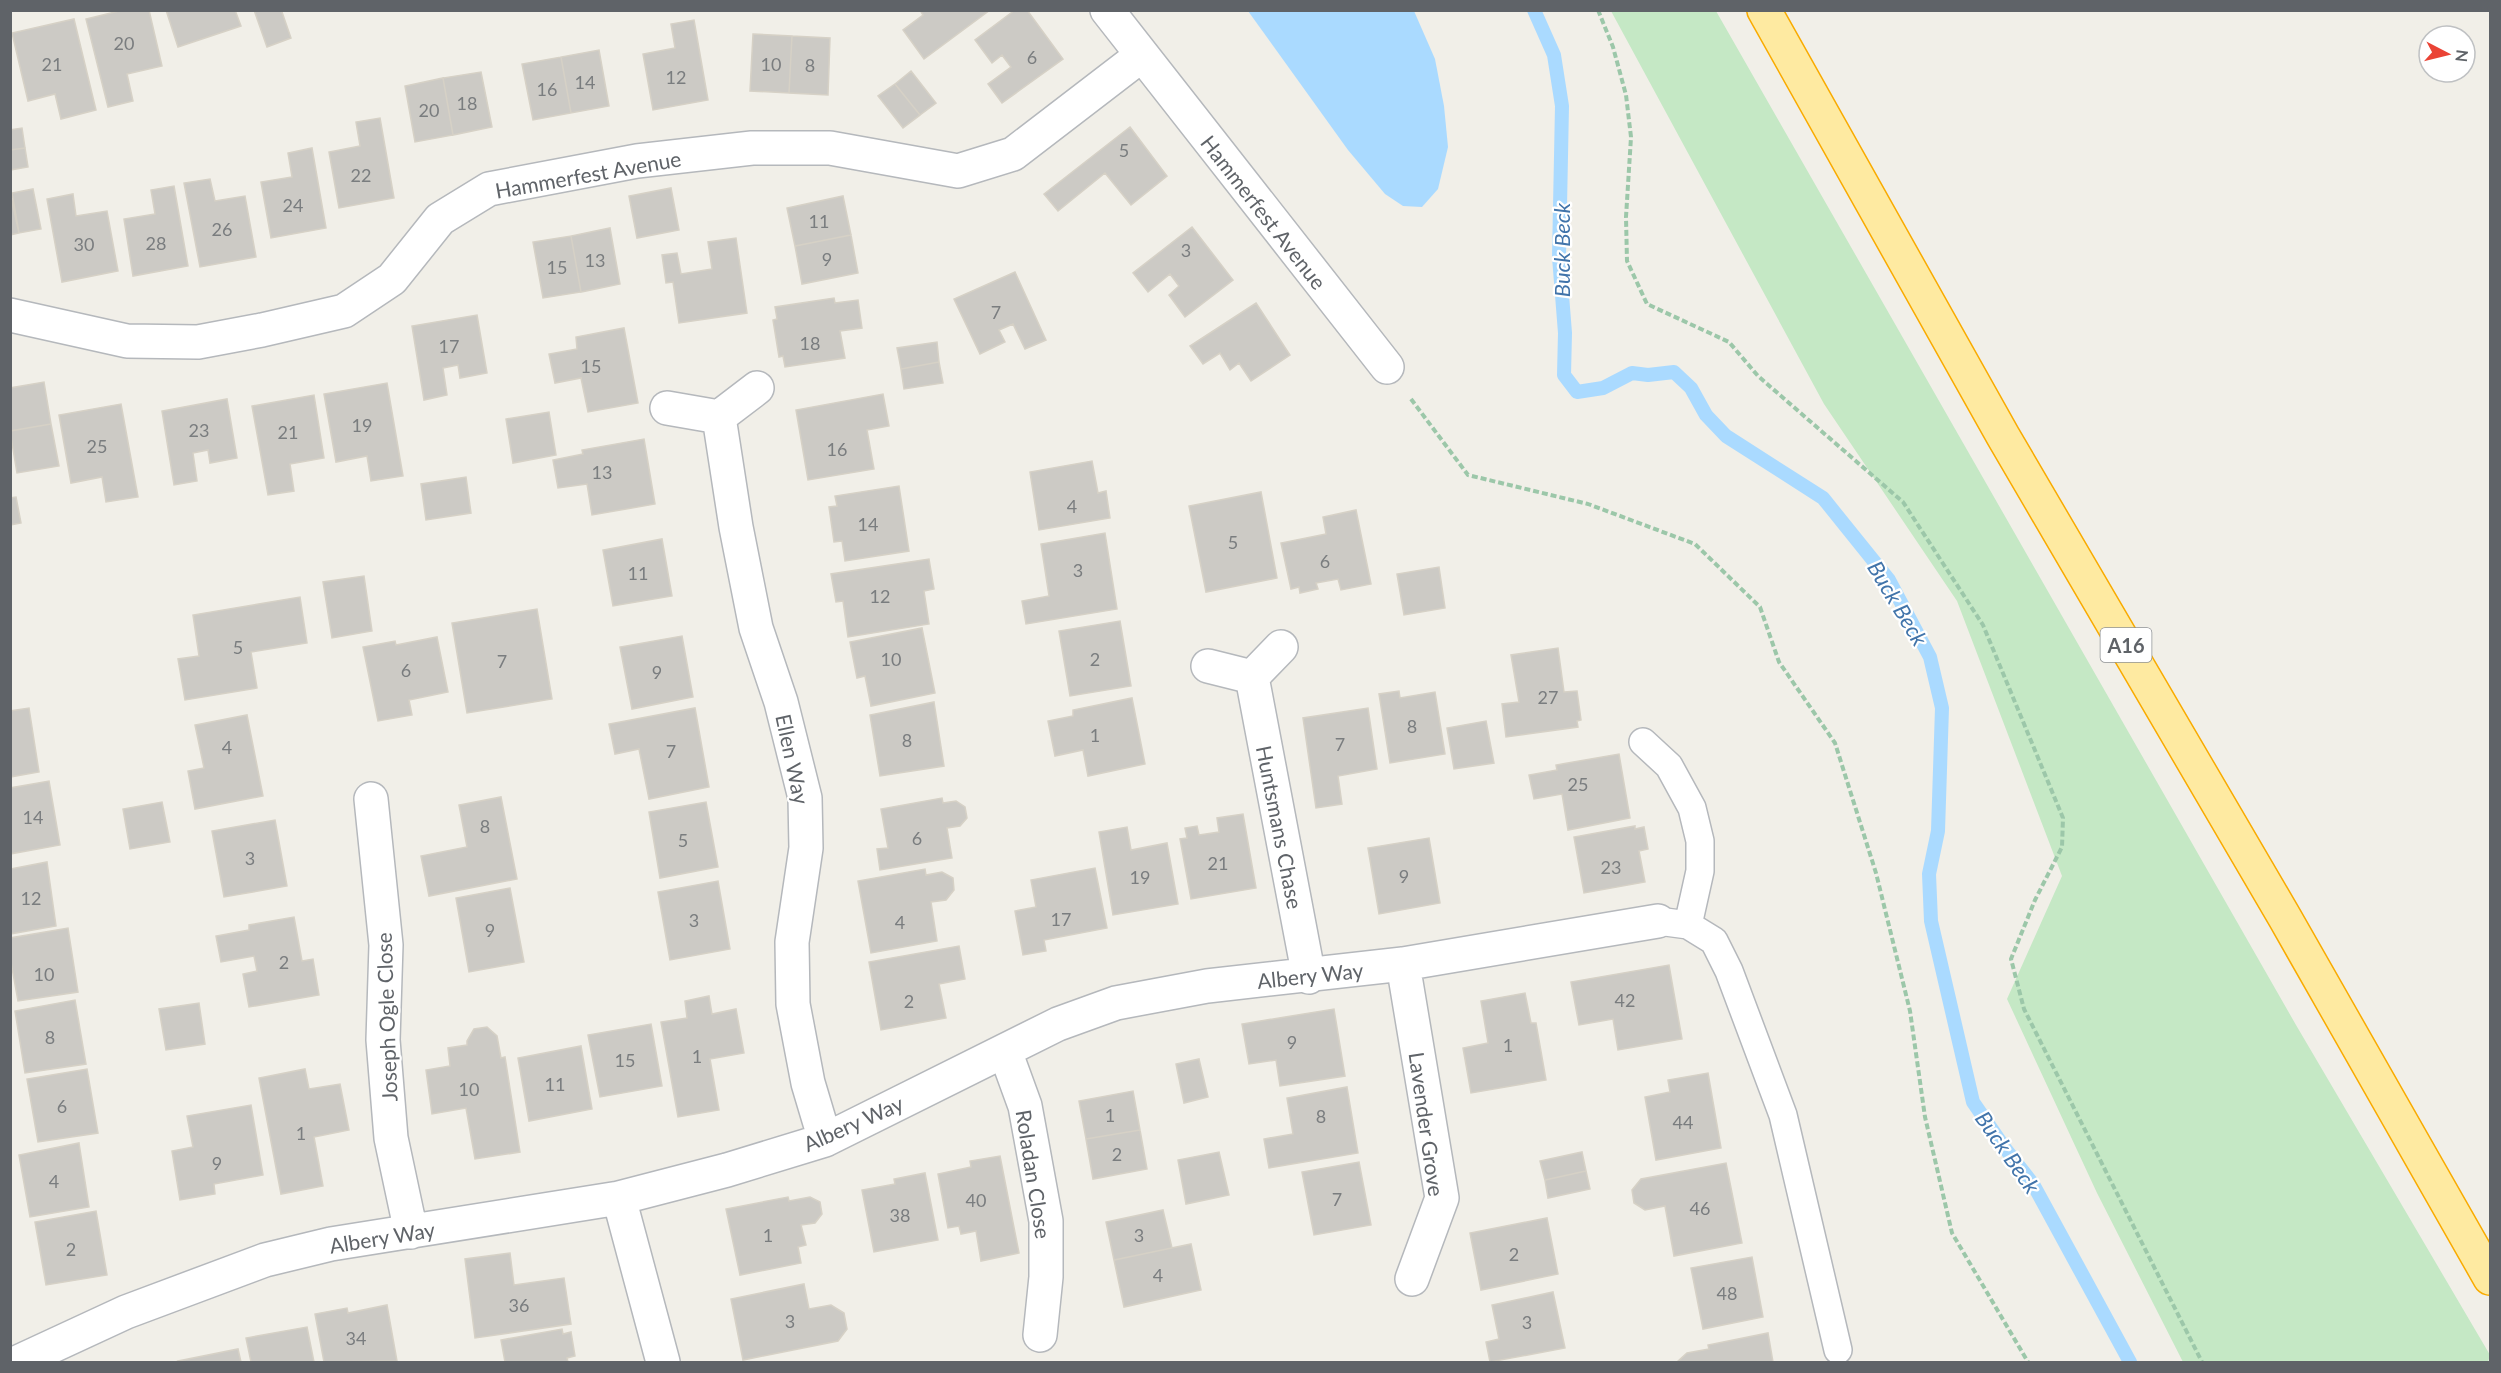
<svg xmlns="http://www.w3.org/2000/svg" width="2501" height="1373" viewBox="0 0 2501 1373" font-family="Lato,sans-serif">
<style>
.green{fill:#c5e8c5}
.water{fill:#aadaff}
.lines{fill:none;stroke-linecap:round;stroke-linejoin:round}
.stream{stroke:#aadaff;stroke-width:14}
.building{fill:#cccac5;stroke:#d6d1c6;stroke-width:1.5}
.service-casing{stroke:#b5b8bc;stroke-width:30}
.minor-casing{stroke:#b5b8bc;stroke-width:36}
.trunk-casing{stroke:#f9ab00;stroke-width:36}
.path{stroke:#9cc7a9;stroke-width:4;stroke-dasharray:6 3;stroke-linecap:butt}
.service{stroke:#fff;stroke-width:27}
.minor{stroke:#fff;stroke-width:33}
.trunk{stroke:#feeaa1;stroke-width:33}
.labels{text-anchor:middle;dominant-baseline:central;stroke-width:4.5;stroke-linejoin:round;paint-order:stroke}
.number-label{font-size:18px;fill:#7a7d7f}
.shield{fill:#fff;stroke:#8f9295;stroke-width:1.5}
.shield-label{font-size:20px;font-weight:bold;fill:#5f6368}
.street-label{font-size:21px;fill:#5f6368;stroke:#fff}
.water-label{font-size:22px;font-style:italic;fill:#4174aa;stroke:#fff}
</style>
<rect width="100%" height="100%" fill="#f1efe8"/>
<path class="green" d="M1611 11H1716L2296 1025 2490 1355 2488 1362H2183L2097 1193 2007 999 2062 876 1957 601 1824 404Z"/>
<path class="water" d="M1248 11H1414L1435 59 1444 106 1448 147 1438 189 1422 207 1403 206 1385 194 1348 150Z"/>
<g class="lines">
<path class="stream" d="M1534 10 1554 55 1562 106 1559 257 1565 333 1564 375 1577 392 1603 388 1632 373 1648 375 1674 372 1691 388 1706 415 1726 436 1823 498 1889 580 1930 657 1942 708 1938 831 1929 874 1931 921 1973 1102 2004 1147 2033 1184 2130 1362"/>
</g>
<path class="building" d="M123 10H149L162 66 127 74 133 101 108 107 86 19Z
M166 10H235L241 26 178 47Z
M254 10H284L282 12 291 38 267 47Z
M920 10H990L924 59 903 30 923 15Z
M1015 10H1027L1063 59 1002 103 988 84 1011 67 1002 55 992 63 975 40Z
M74 19 96 110 61 119 55 94 28 101 12 33Z
M694 20 708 100 653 110 643 54 675 48 671 24Z
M753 34 792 36 789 93 750 91Z
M792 36 830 38 828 95 789 93Z
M599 50 609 106 571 113 561 57Z
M561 57 571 113 533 120 522 64Z
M911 71 936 103 920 115 895 84Z
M481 72 492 127 453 135 443 78Z
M443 78 453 135 415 142 405 86Z
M895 84 920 115 903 128 878 96Z
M380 118 394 198 339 208 329 152 360 146 356 122Z
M1130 127 1167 176 1131 205 1105 173 1058 211 1044 194Z
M22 128 25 148 10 150V130Z
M25 148 28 167 10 170V150Z
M312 148 326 228 271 238 261 182 292 177 288 153Z
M210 179 215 201 245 196 256 257 200 267 184 183Z
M174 186 188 266 133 276 124 219 155 214 151 190Z
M671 188 679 230 637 238 629 196Z
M33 189 41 229 19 233 12 193Z
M10 193 19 233 10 235Z
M73 194 76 216 107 211 118 271 62 282 47 199Z
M843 196 851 235 795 246 787 208Z
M1192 227 1233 280 1185 317 1169 295 1179 286 1170 274 1148 292 1133 273Z
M610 228 620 284 581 292 571 236Z
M851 235 858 273 802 284 795 246Z
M571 236 581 292 543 298 533 242Z
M736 238 747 313 679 323 673 282 666 283 662 255 677 253 681 274 712 269 708 242Z
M1015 272 1046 340 1025 349 1013 324 999 330 1005 342 980 354 954 299Z
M834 298 835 303 858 300 862 328 840 331 845 358 785 367 783 356 779 357 773 320 777 319 775 307Z
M1256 303 1290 355 1251 381 1239 363 1230 370 1220 353 1203 364 1190 346Z
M477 315 487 373 460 378 458 365 443 368 447 395 424 400 412 326Z
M624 328 638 403 588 412 581 378 555 383 549 354 577 349 576 337Z
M937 342 939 362 901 369 897 348Z
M939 362 943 383 904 389 901 369Z
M44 382 51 424 10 431V388Z
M387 383 403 476 371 481 367 456 336 462 324 394Z
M883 394 889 426 867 430 874 469 808 480 796 410Z
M314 395 324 458 290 464 294 491 268 495 252 406Z
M227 399 237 458 210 463 208 450 193 453 197 481 174 485 162 411Z
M121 404 138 497 106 502 102 477 71 483 59 415Z
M549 412 556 455 513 463 506 419Z
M51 424 59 466 17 473 10 431Z
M644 439 655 504 592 515 587 484 558 488 553 460 583 454 582 450Z
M1092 461 1098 493 1106 491 1110 518 1039 530 1030 472Z
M466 477 471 513 426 520 421 484Z
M899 486 909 551 845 561 842 541 834 542 829 507 837 506 835 496Z
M1261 492 1277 578 1206 592 1189 506Z
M16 497 21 523 10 525V498Z
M1356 510 1371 584 1341 590 1338 579 1316 583 1318 589 1300 593 1299 587 1291 589 1281 543 1326 534 1323 517Z
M1105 533 1117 609 1026 624 1022 601 1049 596 1041 544Z
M662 539 672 596 613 606 603 550Z
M929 559 934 589 924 591 929 624 848 637 843 601 836 602 831 574Z
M1439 567 1445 608 1404 615 1397 574Z
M364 576 372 631 332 638 323 582Z
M300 597 307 643 251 652 257 688 185 700 178 659 199 656 193 615Z
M537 609 552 699 467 713 452 623Z
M1120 621 1131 686 1070 696 1059 631Z
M922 628 935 693 871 706 865 676 857 678 850 642Z
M682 636 693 697 632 709 620 647Z
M437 637 448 692 409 700 412 715 378 721 363 647 395 641 396 645Z
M1558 648 1564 692 1577 691 1581 720 1577 721 1578 727 1506 737 1502 704 1519 702 1511 655Z
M1399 691 1400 698 1435 692 1445 754 1390 763 1379 694Z
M1132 698 1145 764 1088 776 1083 750 1055 756 1048 721 1073 716V710Z
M934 702 944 766 880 776 870 715Z
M29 708 39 772 10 777V711Z
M695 708 709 787 649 799 639 749 615 754 609 724Z
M1368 708 1377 769 1338 776 1342 804 1316 808 1303 718Z
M247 715 263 796 195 809 188 771 204 768 195 725Z
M1486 721 1494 763 1454 769 1447 728Z
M1619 754 1630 818 1568 830 1562 794 1534 799 1529 775 1557 770 1556 765Z
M49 781 60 845 10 854V788Z
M501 797 517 879 429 896 421 856 467 847 459 805Z
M942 798 943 803 956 801 965 807 967 818 960 826 947 828 952 858 880 870 877 849 888 848 881 809Z
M162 802 170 842 130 849 123 809Z
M706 802 718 867 660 878 649 812Z
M1243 814 1256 888 1191 899 1180 839 1187 838 1185 828 1197 826 1199 835 1219 832 1217 818Z
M275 820 287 886 224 897 212 831Z
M1635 826V829L1644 827 1648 849 1639 851 1645 882 1584 893 1574 837Z
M1127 827 1131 850 1167 843 1178 904 1113 915 1099 832Z
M1429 838 1440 903 1379 914 1368 848Z
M47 862 56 926 10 934V869Z
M1095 868 1107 928 1044 940 1046 951 1023 955 1015 911 1036 907 1031 880Z
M925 869 926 875 942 872 953 878 954 890 946 900 931 902 937 941 871 953 858 881Z
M718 881 730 949 670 960 658 892Z
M510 888 524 962 469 972 456 898Z
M294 917 302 961 313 959 319 995 249 1007 243 974 257 971 254 956 221 962 216 936 249 930V925Z
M68 928 78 992 18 1001 10 957V938Z
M959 946 965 979 939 984 946 1018 881 1030 869 962Z
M1669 965 1682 1039 1618 1050 1613 1019 1579 1025 1571 982Z
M1525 993 1531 1023H1536L1546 1080 1471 1093 1463 1048 1488 1043 1481 1001Z
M709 996 712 1014 736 1009 744 1053 710 1059 719 1110 678 1117 661 1022 687 1018 685 1001Z
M75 1000 86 1064 25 1073 15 1011Z
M199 1003 205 1044 166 1050 159 1009Z
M1334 1009 1345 1076 1280 1086 1276 1060 1249 1064 1242 1024Z
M651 1024 662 1086 600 1097 588 1035Z
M487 1027 497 1036 501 1058 505 1057 520 1152 475 1159 466 1108 432 1114 426 1070 450 1066 448 1048 467 1045V1041L474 1029Z
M581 1046 592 1109 529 1121 518 1058Z
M1199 1059 1208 1097 1184 1103 1176 1064Z
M87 1069 98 1133 38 1142 27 1079Z
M305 1069 309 1089 340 1084 349 1130 314 1137 323 1186 281 1194 259 1078Z
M1708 1073 1721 1148 1656 1160 1645 1097 1670 1092 1668 1080Z
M1347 1087 1358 1153 1269 1168 1264 1139 1293 1134 1287 1098Z
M1133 1091 1140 1130 1086 1139 1079 1101Z
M251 1105 263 1175 214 1184 215 1194 180 1200 172 1151 193 1147 187 1116Z
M1140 1130 1147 1169 1093 1179 1086 1139Z
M79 1143 89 1207 30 1217 19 1155Z
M1219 1152 1229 1195 1186 1204 1178 1160Z
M1582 1152 1586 1171 1545 1180 1540 1161Z
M1000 1156 1019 1253 981 1261 976 1231 961 1234 959 1226 948 1228 938 1174 971 1167 970 1161Z
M1359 1162 1371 1225 1314 1235 1302 1172Z
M1726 1163 1742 1243 1674 1256 1665 1206 1645 1210 1634 1203 1632 1190 1641 1179Z
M1586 1171 1590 1189 1548 1198 1545 1180Z
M925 1173 938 1240 874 1252 862 1190 895 1184 894 1179Z
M788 1197 789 1201 810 1197 820 1202 822 1214 815 1223 801 1225 806 1245 798 1247 801 1263 740 1275 726 1209Z
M1163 1210 1172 1248 1114 1260 1106 1222Z
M96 1211 107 1275 46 1285 35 1222Z
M1547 1218 1558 1274 1481 1290 1470 1233Z
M1191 1244 1201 1290 1124 1307 1114 1260Z
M510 1253 514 1285 564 1278 571 1324 475 1338 465 1259Z
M1752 1257 1763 1317 1703 1329 1691 1268Z
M804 1284 809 1309 831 1305 844 1313 847 1329 838 1341 743 1360 731 1299Z
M1553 1292 1565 1348 1490 1362 1486 1342 1499 1339 1492 1305Z
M387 1305 397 1361 324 1362 315 1314 347 1308 348 1313Z
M307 1327 314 1362H251L246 1338Z
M562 1329 563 1334 571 1332 575 1356 567 1358 568 1362H505L501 1340Z
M1768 1333 1773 1362H1677L1687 1353 1709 1349 1708 1345Z
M238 1349 241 1362H179L178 1361Z"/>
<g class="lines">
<defs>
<path id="service" d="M1643 742 1669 766 1692 808 1700 841V871L1688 925
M1658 921 1688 925 1714 941 1729 971 1783 1115 1838 1350"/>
<path id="minor" d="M1107 10 1387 367
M10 315 127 341 198 342 262 330 344 311 392 279 440 219 489 189 637 161 752 148H830L958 171 1013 154 1142 55
M757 388 719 417 736 527 756 628 781 702 805 798 806 848 792 942 793 1004 808 1083 825 1140
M667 408 719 417
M1208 666 1252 677 1281 647
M1252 677 1309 977
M371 799 386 945 383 1040 391 1138 411 1232
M1403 964 1442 1198 1412 1279
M1005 1051 1025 1106 1046 1221V1277L1040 1335
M619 1198 663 1362
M18 1362 126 1312 265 1260 331 1244 619 1198 727 1170 825 1140 1058 1024 1116 1003 1207 986 1403 964 1658 921"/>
<path id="trunk" d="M1764 10 2003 436 2285 918 2490 1278"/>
</defs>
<use href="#service" class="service-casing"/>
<use href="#minor" class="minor-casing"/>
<use href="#trunk" class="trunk-casing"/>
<path class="path" d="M1598 10 1613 47 1626 95 1631 137 1626 217 1627 261 1647 304 1729 342 1758 376 1903 502 1983 625 2063 818 2062 847 2035 900 2011 959 2024 1009 2202 1362
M1411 399 1468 475 1588 504 1695 544 1760 607 1779 662 1835 743 1876 873 1910 1011 1925 1117 1952 1233 2028 1362"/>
<use href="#service" class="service"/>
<use href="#minor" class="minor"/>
<use href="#trunk" class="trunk"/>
</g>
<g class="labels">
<g class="number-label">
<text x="124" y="43">20</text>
<text x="1032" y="57">6</text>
<text x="52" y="64">21</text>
<text x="771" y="64">10</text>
<text x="810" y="65">8</text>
<text x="676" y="77">12</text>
<text x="585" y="82">14</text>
<text x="547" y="89">16</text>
<text x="467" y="103">18</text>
<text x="429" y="110">20</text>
<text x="1124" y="150">5</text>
<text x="361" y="175">22</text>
<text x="293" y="205">24</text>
<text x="819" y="221">11</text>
<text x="222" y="229">26</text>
<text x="156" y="243">28</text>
<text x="84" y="244">30</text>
<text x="1186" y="250">3</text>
<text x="827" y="259">9</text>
<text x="595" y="260">13</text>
<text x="557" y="267">15</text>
<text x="996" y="312">7</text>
<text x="810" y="343">18</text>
<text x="449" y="346">17</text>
<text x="591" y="366">15</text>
<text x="362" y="425">19</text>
<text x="199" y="430">23</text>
<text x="288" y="432">21</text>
<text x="97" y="446">25</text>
<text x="837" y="449">16</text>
<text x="602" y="472">13</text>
<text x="1072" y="506">4</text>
<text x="868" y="524">14</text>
<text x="1233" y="542">5</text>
<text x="1325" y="561">6</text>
<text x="1078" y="570">3</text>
<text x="638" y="573">11</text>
<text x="880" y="596">12</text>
<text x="238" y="647">5</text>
<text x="891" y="659">10</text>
<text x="1095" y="659">2</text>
<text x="502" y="661">7</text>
<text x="406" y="670">6</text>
<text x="657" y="672">9</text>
<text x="1548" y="697">27</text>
<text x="1412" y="726">8</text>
<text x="1095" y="735">1</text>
<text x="907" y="740">8</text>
<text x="1340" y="744">7</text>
<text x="227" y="747">4</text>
<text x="671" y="751">7</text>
<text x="1578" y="784">25</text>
<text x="33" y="817">14</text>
<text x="485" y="826">8</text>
<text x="917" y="838">6</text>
<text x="683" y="840">5</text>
<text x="250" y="858">3</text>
<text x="1218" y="863">21</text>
<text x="1611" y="867">23</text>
<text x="1404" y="876">9</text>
<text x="1140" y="877">19</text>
<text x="31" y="898">12</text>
<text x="1061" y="919">17</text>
<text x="694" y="920">3</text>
<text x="900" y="922">4</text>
<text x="490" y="930">9</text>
<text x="284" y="962">2</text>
<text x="44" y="974">10</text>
<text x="1625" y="1000">42</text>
<text x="909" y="1001">2</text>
<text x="50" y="1037">8</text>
<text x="1292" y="1042">9</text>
<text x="1508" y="1045">1</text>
<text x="697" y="1056">1</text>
<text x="625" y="1060">15</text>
<text x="555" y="1084">11</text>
<text x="469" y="1089">10</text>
<text x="62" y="1106">6</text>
<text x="1110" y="1115">1</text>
<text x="1321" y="1116">8</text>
<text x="1683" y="1122">44</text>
<text x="301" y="1133">1</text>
<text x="1117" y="1154">2</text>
<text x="217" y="1163">9</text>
<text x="54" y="1181">4</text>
<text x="1337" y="1199">7</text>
<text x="976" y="1200">40</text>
<text x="1700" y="1208">46</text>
<text x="900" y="1215">38</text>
<text x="768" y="1235">1</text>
<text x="1139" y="1235">3</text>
<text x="71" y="1249">2</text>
<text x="1514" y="1254">2</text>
<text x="1158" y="1275">4</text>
<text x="1727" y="1293">48</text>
<text x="519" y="1305">36</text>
<text x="790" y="1321">3</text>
<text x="1527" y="1322">3</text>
<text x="356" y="1338">34</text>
</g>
<rect class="shield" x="2100.5" y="628" width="51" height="34" rx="4.5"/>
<g class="shield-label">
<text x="2126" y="645">A16</text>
</g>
<g class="street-label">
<text transform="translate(588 174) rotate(-10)">Hammerfest Avenue</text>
<text transform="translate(1264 212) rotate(52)">Hammerfest Avenue</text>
<text transform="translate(793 759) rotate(78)">Ellen Way</text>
<text transform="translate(1280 827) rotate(79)">Huntsmans Chase</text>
<text transform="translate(1310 975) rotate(-6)">Albery Way</text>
<text transform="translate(386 1017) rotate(-92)">Joseph Ogle Close</text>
<text transform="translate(853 1123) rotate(-24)">Albery Way</text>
<text transform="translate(1427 1124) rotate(82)">Lavender Grove</text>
<text transform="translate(1034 1174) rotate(81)">Roladan Close</text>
<text transform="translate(382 1237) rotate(-9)">Albery Way</text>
</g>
<g class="water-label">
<text transform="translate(1561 250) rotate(-90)">Buck Beck</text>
<text transform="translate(1898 603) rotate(59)">Buck Beck</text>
<text transform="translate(2008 1152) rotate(55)">Buck Beck</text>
</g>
</g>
<rect width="2501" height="1373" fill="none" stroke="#5f6368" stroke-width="24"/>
<g transform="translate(2447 54) rotate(97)"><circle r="28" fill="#ffffff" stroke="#bfc1c3" stroke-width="1.5"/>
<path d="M0-4.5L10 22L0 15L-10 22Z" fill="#ea4335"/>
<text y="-9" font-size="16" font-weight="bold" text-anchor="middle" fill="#5f6368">N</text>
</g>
</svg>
